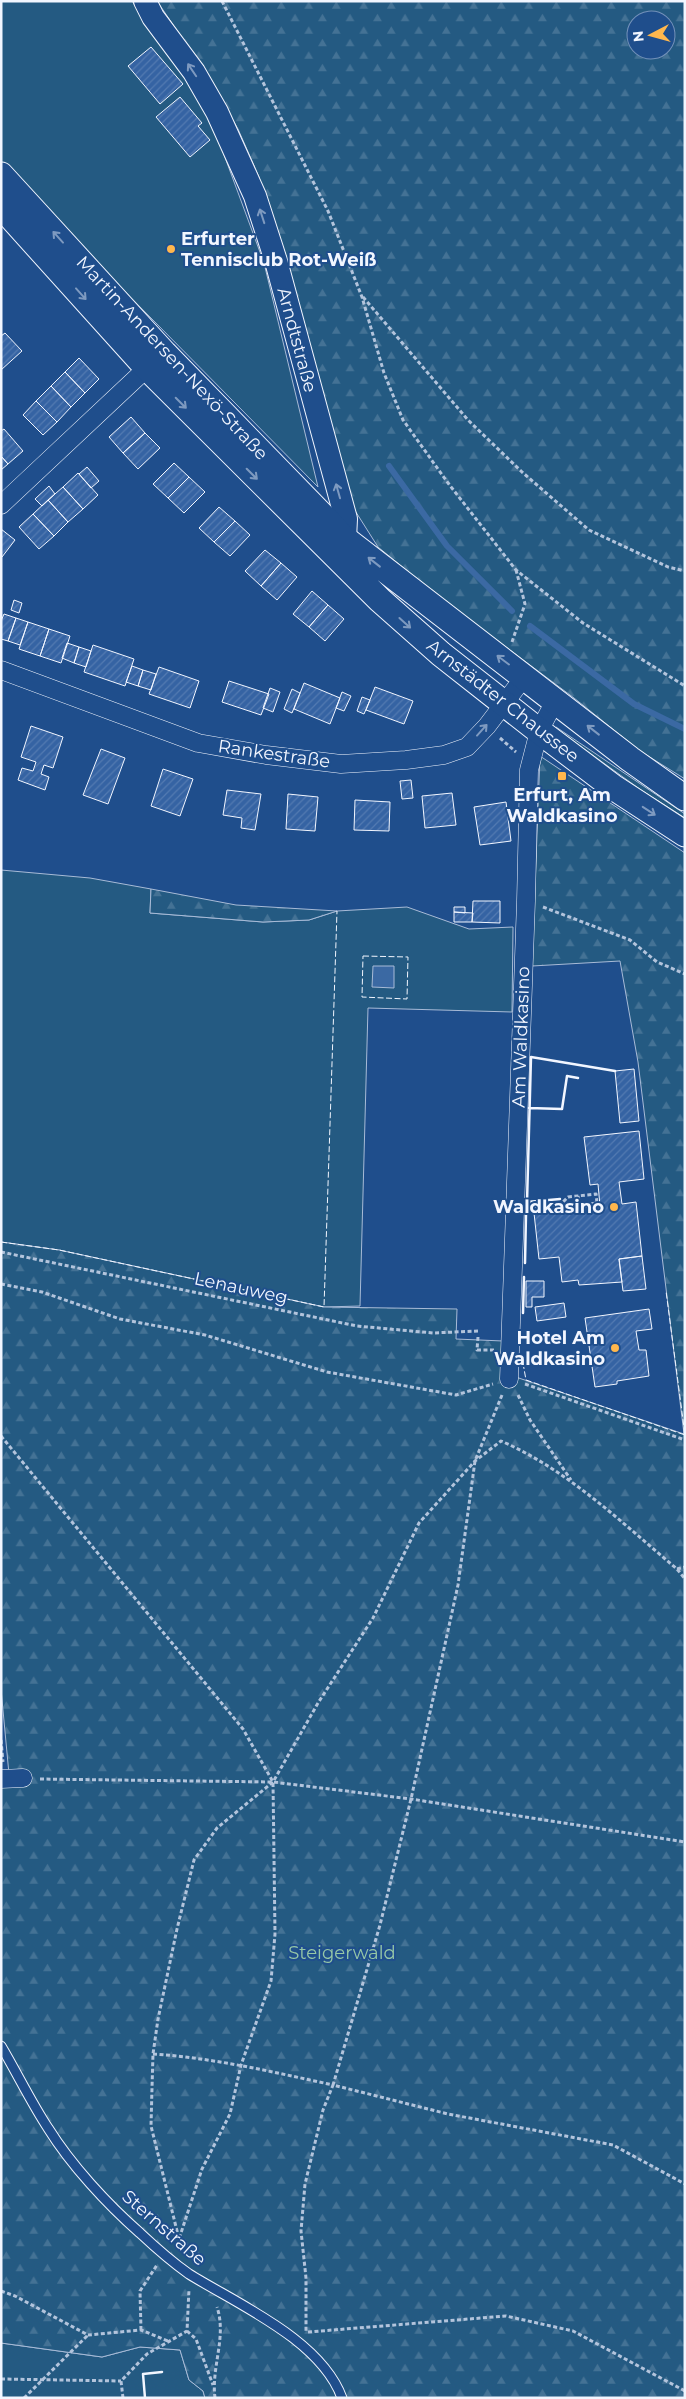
<svg xmlns="http://www.w3.org/2000/svg" width="686" height="2399" viewBox="0 0 686 2399" font-family="Montserrat,sans-serif">
<style>
.green{fill:#245a82;stroke:#a8bbd7}
.forest{fill:url(#forest-firs);stroke:#a8bbd7;fill-rule:evenodd}
.water{fill:#3b69a3;stroke:#a8bbd7}
.lines{fill:none;stroke-linecap:round;stroke-linejoin:round}
.stream{stroke:#3b69a3;stroke-width:6}
.building{fill:url(#building-hatch);stroke:#f2f6ff}
.service-casing{stroke:#f2f6ff;stroke-width:11}
.minor-casing{stroke:#f2f6ff;stroke-width:19}
.tertiary-casing{stroke:#f2f6ff;stroke-width:24}
.secondary-casing{stroke:#f2f6ff;stroke-width:27}
.path{stroke:#b3c4dc;stroke-width:3;stroke-dasharray:4 2.5;stroke-linecap:butt}
.service{stroke:#1f4e8c;stroke-width:9}
.minor{stroke:#1f4e8c;stroke-width:18}
.tertiary{stroke:#1f4e8c;stroke-width:22}
.secondary{stroke:#1f4e8c;stroke-width:25}
.fence{stroke:#f2f6ff;stroke-width:1;stroke-dasharray:6 2.5;stroke-linecap:butt}
.wall{stroke:#f2f6ff;stroke-width:2.5}
.oneway{stroke:#7e9ac0}
.poi-dot{fill:#ffb74d;stroke:#1f4e8c;stroke-width:2}
.labels{text-anchor:middle;dominant-baseline:central;stroke-width:4;stroke-linejoin:round;paint-order:stroke}
.poi-label{font-size:18px;font-weight:bold;fill:#f2f6ff;stroke:#1f4e8c;text-anchor:end}
.street-label{font-size:18px;fill:#f2f6ff;stroke:#1f4e8c}
.park-label{font-size:18px;fill:#97c8a6;stroke:#1f4e8c}
</style>
<defs>
<pattern id="forest-firs" width="22" height="20" patternUnits="userSpaceOnUse" patternTransform="scale(1.25)"><rect width="22" height="20" fill="#245a82"/><path d="M5 1l3.5 6h-7zM16 11l3.5 6h-7z" fill="#447295"/></pattern>
<pattern id="building-hatch" width="6" height="6" patternUnits="userSpaceOnUse" patternTransform="scale(1.25)"><rect width="6" height="6" fill="#3563a3"/><path d="M-1 1l2-2M0 6l6-6M5 7l2-2" fill="none" stroke="#537ab1"/></pattern>
</defs>
<rect width="100%" height="100%" fill="#1f4e8c"/>
<path class="green" d="M1 1H132L195 92 216 133 264 263 318 487 68 234 1 161Z
M556 727 685 814V818L641 790 555 728Z
M1 870 90 878 151 889 150 913 263 922 309 920 337 911 407 907 469 929 513 927 512 1012 368 1008 360 1306 324 1307 59 1250 1 1242Z
M1 2343 102 2357 140 2347 180 2350 189 2380 203 2391 205 2398H1Z"/>
<path class="forest" d="M157 1H685V779L640 751 574 698 439 597 378 547 354 509 259 177 238 129 207 75ZM636 20H666V50H636Z
M540 756 685 853V2398H205L203 2391 189 2380 180 2350 140 2347 102 2357 1 2343V1785H10L1 1689V1242L59 1250 324 1307 457 1309 456 1339 503 1341 501 1372 684 1434 638 1062 620 961 532 966Z
M151 889 236 905 337 911 309 920 263 922 150 913Z"/>
<path class="water" d="M373 966H394V988L372 987Z"/>
<g class="lines">
<path class="stream" d="M389 466 447 546 512 611
M530 626 634 704 685 729"/>
</g>
<path class="building" d="M151 47 183 84 160 104 128 66Z
M180 97 202 123 198 126 210 140 190 157 156 117Z
M5 333 22 351 1 370V336Z
M79 358 99 379 85 393 65 372Z
M65 372 85 393 71 407 51 386Z
M51 386 71 407 57 422 36 401Z
M36 401 57 422 43 435 23 415Z
M131 417 145 433 123 453 109 437Z
M4 429 23 451 8 464 1 456V431Z
M145 433 160 448 138 469 123 453Z
M1 456 8 464 1 470Z
M174 463 189 477 168 498 153 484Z
M87 467 99 481 91 488 79 474Z
M78 473 98 495 83 509 63 487Z
M189 477 205 492 184 513 168 498Z
M49 486 55 494 42 506 35 499Z
M63 487 83 509 68 522 48 500Z
M48 500 68 522 54 536 33 514Z
M219 507 235 521 214 542 199 528Z
M33 514 54 536 39 549 19 527Z
M235 521 250 535 230 556 214 542Z
M1 529 15 540 2 557 1 556Z
M265 550 281 563 261 586 245 571Z
M281 563 297 577 277 600 261 586Z
M312 591 328 605 309 627 293 614Z
M14 600 22 603 19 613 11 610Z
M328 605 344 619 325 641 309 627Z
M4 614 16 618 8 641 1 639V621Z
M16 618 28 622 20 645 8 641Z
M28 622 49 629 40 656 19 649Z
M49 629 70 636 61 663 40 656Z
M67 643 79 647 74 663 62 658Z
M93 645 134 659 125 686 84 672Z
M79 647 91 651 86 667 74 663Z
M132 666 143 670 138 686 126 682Z
M159 667 199 681 190 708 149 694Z
M143 670 156 674 151 690 138 686Z
M229 681 269 694 261 715 222 702Z
M304 683 340 698 330 724 294 709Z
M375 687 413 701 404 724 366 710Z
M270 688 280 692 273 712 263 708Z
M292 689 300 693 292 713 284 709Z
M342 692 351 696 344 711 336 708Z
M362 697 370 700 364 714 357 711Z
M31 726 63 737 53 768 44 765 41 774 49 777 45 790 18 780 22 768 33 771 36 762 21 757Z
M101 749 125 758 108 804 83 795Z
M163 769 193 779 180 816 151 806Z
M411 780 413 798 402 799 400 781Z
M227 790 261 794 255 830 241 828 242 818 223 815Z
M452 793 456 825 425 828 422 796Z
M288 794 318 797 315 831 286 829Z
M355 800 390 802 389 831 354 830Z
M506 802 511 841 480 845 474 807Z
M473 901H500V923L472 922Z
M454 907H465V913L454 912Z
M454 912 473 913 472 922H454Z
M634 1069 639 1121 620 1123 615 1071Z
M639 1131 644 1179 619 1182 622 1204 636 1202 642 1256 619 1259 622 1282 579 1285 578 1280 562 1282 559 1257 539 1259 534 1213 600 1206 598 1184 590 1185 584 1137Z
M642 1256 646 1289 623 1291 619 1259Z
M526 1281H544V1297H532V1307H526Z
M564 1303 566 1317 537 1321 535 1307Z
M649 1309 652 1329 636 1331 639 1350H646L649 1376 617 1381V1384L595 1387 585 1318Z"/>
<g class="lines">
<defs>
<path id="service" d="M1 2046C17 2073 31 2102 48 2128 71 2165 107 2204 140 2233 155 2247 172 2262 189 2274 239 2305 321 2340 342 2398"/>
<path id="minor" d="M1 505 147 368
M1 670 198 743 266 755 341 764 406 760 444 755 467 747 487 726 525 676
M509 1379 526 901 529 770 539 731 555 701
M1 1779 23 1778"/>
<path id="tertiary" d="M145 1 153 17 194 72 217 112 255 196 276 261 346 519 345 539 336 549"/>
<path id="secondary" d="M1 175 164 353 345 539 630 759 685 798
M1 206 147 368 380 600 441 654 539 731 613 787 685 834"/>
</defs>
<use href="#service" class="service-casing"/>
<use href="#minor" class="minor-casing"/>
<use href="#tertiary" class="tertiary-casing"/>
<use href="#secondary" class="secondary-casing"/>
<path class="path" d="M222 1 328 211 362 297 384 373 403 420 448 483 516 570 583 623 685 686
M363 297 468 420 522 472 589 530 668 567 685 571
M512 642 525 604 516 570
M500 738 516 752
M543 907 630 940 657 962 685 974
M578 1196 580 1208
M532 1207 561 1204 568 1197 596 1194 597 1203 579 1205
M1 1252 357 1326 433 1333 478 1331
M1 1284 42 1292 120 1319 205 1335 327 1372 456 1395 493 1384
M478 1337 477 1350H494
M525 1384 685 1440
M502 1395 475 1461 458 1585 411 1799 380 1925 333 2085 448 2114 613 2145 685 2184
M518 1395 530 1420 571 1480
M1 1436 243 1729 273 1782 275 1934 271 1981 241 2065 230 2114 202 2169 179 2239
M677 1569 685 1567
M1 1740 3 1762
M40 1779 273 1782 411 1799 685 1842
M153 2054C214 2058 273 2072 333 2085L323 2110 305 2184 301 2231 306 2278V2332
M182 2251 151 2126 152 2088 153 2054 158 2019 177 1929 194 1860 217 1828 273 1782 318 1703 373 1618 419 1523 475 1461 501 1441C568 1470 622 1523 677 1569L685 1579
M1 2291 15 2296 88 2335 141 2330 168 2341
M141 2330 140 2291 157 2265
M187 2331 196 2339 213 2385
M308 2332 506 2316 573 2331 685 2391
M1 2379 121 2381
M24 2398 88 2335
M123 2398 121 2381 147 2354 187 2331 189 2289
M215 2398C211 2367 227 2337 217 2307"/>
<use href="#service" class="service"/>
<use href="#minor" class="minor"/>
<use href="#tertiary" class="tertiary"/>
<use href="#secondary" class="secondary"/>
<path class="fence" d="M363 956 408 957 407 999 362 997Z
M1 1242 59 1250 324 1307 337 911
M523 1363 526 1380 685 1435 666 1291"/>
<path class="wall" d="M529 1108 562 1109 567 1076 578 1078
M560 1199 527 1202 531 1057 615 1071
M525 1263 526 1214
M523 1313 524 1277
M145 2398 143 2374 162 2372"/>
</g>
<defs><path id="oneway-shaft" d="M-6 0H5M1.5-3L5.5 0L1.5 3" fill="none" stroke-width="1.6" stroke-linecap="round" stroke-linejoin="round" transform="scale(1.25)"/></defs>
<g class="oneway">
<use href="#oneway-shaft" transform="translate(192 70) rotate(-124)"/>
<use href="#oneway-shaft" transform="translate(262 216) rotate(-108)"/>
<use href="#oneway-shaft" transform="translate(58 237) rotate(-132)"/>
<use href="#oneway-shaft" transform="translate(81 294) rotate(48)"/>
<use href="#oneway-shaft" transform="translate(181 403) rotate(45)"/>
<use href="#oneway-shaft" transform="translate(252 474) rotate(45)"/>
<use href="#oneway-shaft" transform="translate(338 491) rotate(-106)"/>
<use href="#oneway-shaft" transform="translate(374 562) rotate(-142)"/>
<use href="#oneway-shaft" transform="translate(405 623) rotate(42)"/>
<use href="#oneway-shaft" transform="translate(503 660) rotate(-143)"/>
<use href="#oneway-shaft" transform="translate(482 730) rotate(-48)"/>
<use href="#oneway-shaft" transform="translate(593 730) rotate(-142)"/>
<use href="#oneway-shaft" transform="translate(649 811) rotate(33)"/>
</g>
<g class="poi-dot">
<circle cx="171" cy="249" r="5"/>
<rect x="557" y="771" width="10" height="10" rx="2.5"/>
<circle cx="614" cy="1207" r="5"/>
<circle cx="615" cy="1348" r="5"/>
</g>
<g class="labels">
<g class="poi-label">
<text x="181" y="239" text-anchor="start">Erfurter<tspan x="181" dy="21">Tennisclub Rot-Weiß</tspan></text>
<text x="562" y="795" text-anchor="middle">Erfurt, Am<tspan x="562" dy="21">Waldkasino</tspan></text>
<text x="604" y="1207">Waldkasino</text>
<text x="605" y="1338">Hotel Am<tspan x="605" dy="21">Waldkasino</tspan></text>
</g>
<g class="street-label">
<text transform="translate(297 340) rotate(75)">Arndtstraße</text>
<text transform="translate(172 358) rotate(47)">Martin-Andersen-Nexö-Straße</text>
<text transform="translate(503 701) rotate(38)">Arnstädter Chaussee</text>
<text transform="translate(274 754) rotate(8)">Rankestraße</text>
<text transform="translate(521 1037) rotate(-88)">Am Waldkasino</text>
<text transform="translate(241 1288) rotate(12)">Lenauweg</text>
<text transform="translate(164 2228) rotate(41)">Sternstraße</text>
</g>
<g class="park-label">
<text x="342" y="1953">Steigerwald</text>
</g>
</g>
<rect width="686" height="2399" fill="none" stroke="#f2f6ff" stroke-width="5"/>
<g transform="translate(651 35) rotate(264)"><circle r="24" fill="#1f4e8c" stroke="#7391ba"/>
<path d="M0-4L9 19L0 12L-9 19Z" fill="#ffb74d"/>
<text y="-8" font-size="14" font-weight="bold" text-anchor="middle" fill="#f2f6ff">N</text>
</g>
</svg>
